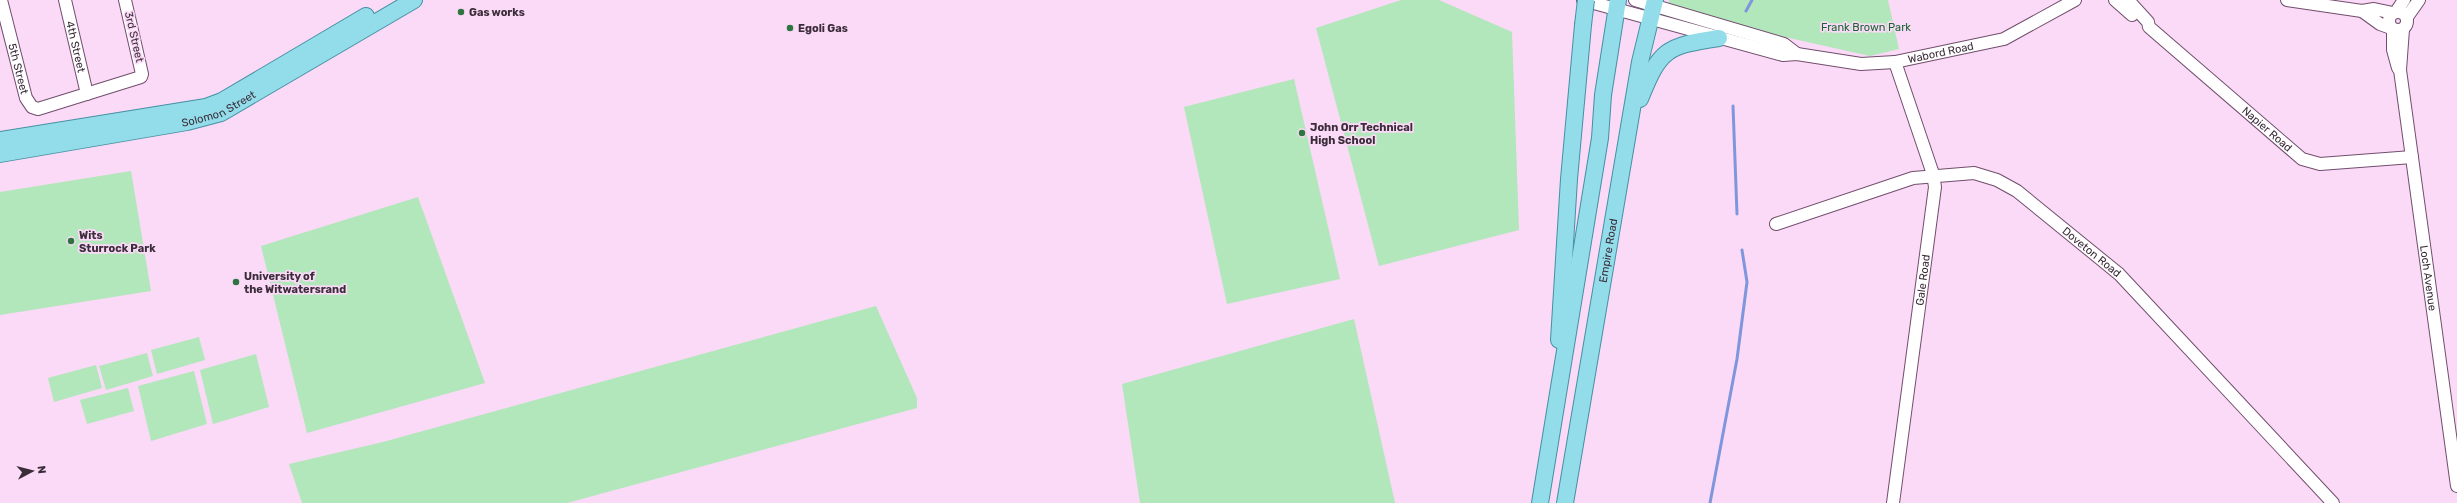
<svg xmlns="http://www.w3.org/2000/svg" width="2457" height="503" viewBox="0 0 2457 503" font-family="Rubik,sans-serif">
<style>
.green{fill:#b2e6bb}
.lines{fill:none;stroke-linecap:round;stroke-linejoin:round}
.stream{stroke:#8096dc;stroke-width:3}
.minor-casing{stroke:#714e6d;stroke-width:14}
.major-casing{stroke:#4590a2;stroke-width:18}
.minor{stroke:#fff;stroke-width:12}
.major{stroke:#92dde9;stroke-width:16}
.major-bridge-casing{stroke:#4590a2;stroke-width:18;stroke-linecap:butt}
.major-bridge{stroke:#92dde9;stroke-width:16}
.poi-dot{fill:#2d7441;stroke:#fadaf6;stroke-width:1.5}
.labels{text-anchor:middle;dominant-baseline:central;stroke-width:3.5;stroke-linejoin:round;paint-order:stroke}
.poi-label{font-size:11px;font-weight:bold;fill:#3b2c3a;stroke:#fadaf6;text-anchor:start}
.park-label{font-size:11px;fill:#196532;stroke:#fadaf6}
.street-label{font-size:11px;fill:#3b2c3a;stroke:#fadaf6}
</style>
<rect width="100%" height="100%" fill="#fadaf6"/>
<path class="green" d="M1401 0H1439L1512 32 1519 230 1379 266 1316 28Z
M1669 0H1888L1899 49 1870 56 1668 11Z
M1294 79 1340 279 1227 304 1184 107Z
M131 171 151 291 0 315V192Z
M418 197 485 383 307 433 261 246Z
M876 306 917 398V408L567 503H302L289 464 383 442Z
M1354 319 1395 503H1140L1122 384Z
M199 337 205 360 157 374 151 350Z
M147 353 153 376 106 390 99 366Z
M256 354 269 407 213 424 200 370Z
M96 365 102 388 54 402 48 378Z
M194 371 207 424 151 441 138 386Z
M128 388 134 411 87 424 80 400Z"/>
<g class="lines">
<path class="stream" d="M1746 11 1752 0
M1733 106 1737 214
M1710 503 1737 359 1747 282 1742 250"/>
<defs>
<g id="minor">
<path id="s1" d="M1 0 26 98 32 107 38 109 141 77 142 74 125 0"/>
<path id="s2" d="M65 0 87 94"/>
<path id="s3" d="M1583 0 1783 55 1797 54 1861 64 1895 62 2004 39 2075 0"/>
<path d="M1635 0 1784 44 1797 54"/>
<path d="M2115 0 2132 15"/>
<path id="s4" d="M2128 0 2148 22 2149 27 2302 159 2320 164 2412 157"/>
<path d="M2287 0 2362 11 2374 9 2393 13"/>
<path d="M2362 11 2380 24 2391 28"/>
<circle cx="2398" cy="21" r="9"/>
<path d="M2396 12 2404 0"/>
<path d="M2407 17 2419 0"/>
<path d="M2393 29V50L2398 68"/>
<path id="s5" d="M2403 29 2400 70 2457 486"/>
<path id="s6" d="M1776 224 1913 178 1974 173 1997 180 2017 191 2119 274 2333 503"/>
<path id="s7" d="M1893 503 1935 187 1933 174 1895 62"/>
</g>
<g id="major">
<path d="M1640 99C1660 49 1666 46 1719 38"/>
<path d="M0 140 206 107 222 101 366 16"/>
<path id="s8" d="M0 154 187 122 221 113 414 0"/>
<path d="M1559 340 1569 179 1583 25"/>
<path d="M1540 503 1600 138 1603 95 1618 0"/>
<path id="s9" d="M1565 503 1640 62 1655 0"/>
</g>
</defs>
<use href="#minor" class="minor-casing"/>
<use href="#major" class="major-casing"/>
<use href="#minor" class="minor"/>
<use href="#major" class="major"/>
<defs>
<path id="major-bridge" d="M1583 25 1586 0"/>
</defs>
<use href="#major-bridge" class="major-bridge-casing"/>
<use href="#major-bridge" class="major-bridge"/>
</g>
<g class="poi-dot">
<circle cx="461" cy="12" r="4"/>
<circle cx="790" cy="28" r="4"/>
<circle cx="1302" cy="133" r="4"/>
<circle cx="71" cy="241" r="4"/>
<circle cx="236" cy="282" r="4"/>
</g>
<g class="labels">
<g class="poi-label">
<text x="469" y="12">Gas works</text>
<text x="798" y="28">Egoli Gas</text>
<text x="1310" y="127">John Orr Technical<tspan x="1310" dy="13">High School</tspan></text>
<text x="79" y="235">Wits<tspan x="79" dy="13">Sturrock Park</tspan></text>
<text x="244" y="276">University of<tspan x="244" dy="13">the Witwatersrand</tspan></text>
</g>
<g class="park-label">
<text x="1866" y="27">Frank Brown Park</text>
</g>
<g class="street-label">
<text transform="translate(134 37) rotate(77)">3rd Street</text>
<text stroke="none"><textPath href="#s2" startOffset="48">4th Street</textPath></text>
<text stroke="none"><textPath href="#s3" startOffset="367">Wabord Road</textPath></text>
<text stroke="none"><textPath href="#s1" startOffset="71">5th Street</textPath></text>
<text stroke="none"><textPath href="#s8" startOffset="224">Solomon Street</textPath></text>
<text stroke="none"><textPath href="#s4" startOffset="191">Napier Road</textPath></text>
<text stroke="none"><textPath href="#s9" startOffset="256">Empire Road</textPath></text>
<text stroke="none"><textPath href="#s6" startOffset="349">Doveton Road</textPath></text>
<text stroke="none"><textPath href="#s5" startOffset="251">Loch Avenue</textPath></text>
<text stroke="none"><textPath href="#s7" startOffset="225">Gale Road</textPath></text>
</g>
</g>
<g transform="translate(32 471) rotate(83)" stroke="#fadaf6" stroke-width="3" paint-order="stroke">
<path d="M0-3L7 15L0 10L-7 15Z" fill="#3b2c3a"/>
<text y="-6" font-size="11" font-weight="bold" text-anchor="middle" fill="#3b2c3a">N</text>
</g>
</svg>
